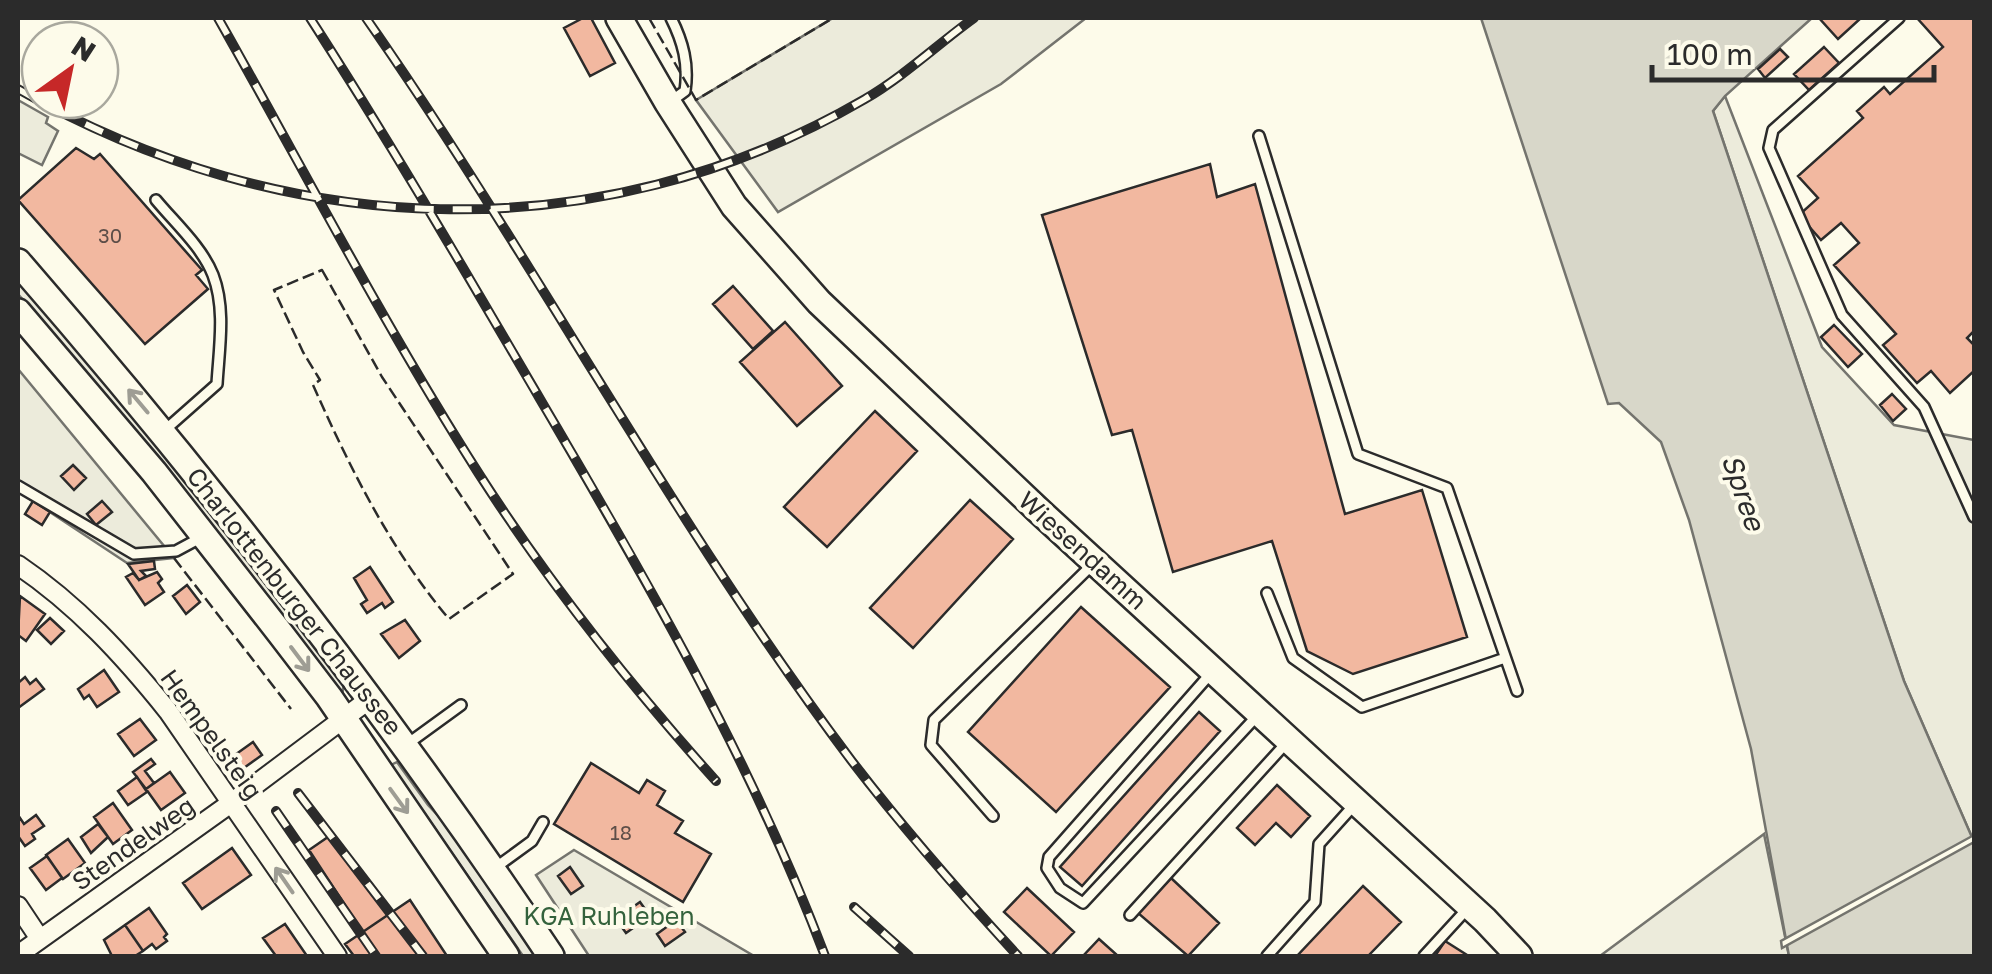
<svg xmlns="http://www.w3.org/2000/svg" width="1992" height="974" viewBox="0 0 1992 974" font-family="'Golos Text',sans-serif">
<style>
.green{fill:#ecebdb;stroke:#74746e;stroke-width:2.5}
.water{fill:#d8d7c9;stroke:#74746e;stroke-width:2.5}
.pier{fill:#fdfbea;stroke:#74746e;stroke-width:2.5}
.building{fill:#f2b8a0;stroke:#2b2b2b;stroke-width:2.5}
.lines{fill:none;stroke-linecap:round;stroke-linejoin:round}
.lane-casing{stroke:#2b2b2b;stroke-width:14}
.street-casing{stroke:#2b2b2b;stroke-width:22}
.secondary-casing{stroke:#2b2b2b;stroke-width:30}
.lane{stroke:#fdfbea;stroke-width:9}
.street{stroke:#fdfbea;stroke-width:18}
.secondary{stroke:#fdfbea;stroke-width:25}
.rail-casing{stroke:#2b2b2b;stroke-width:10}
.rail{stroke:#fdfbea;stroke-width:6;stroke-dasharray:19;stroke-linecap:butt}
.fence{stroke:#2b2b2b;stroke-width:2.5;stroke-dasharray:12 5;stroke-linecap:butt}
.oneway{stroke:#9e9d94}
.labels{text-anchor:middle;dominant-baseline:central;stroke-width:8;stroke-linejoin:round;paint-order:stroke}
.number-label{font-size:20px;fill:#5d4e48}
.street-label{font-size:25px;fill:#2b2b2b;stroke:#fdfbea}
.park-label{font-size:25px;fill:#34623c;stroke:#fdfbea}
.water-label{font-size:28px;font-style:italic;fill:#2b2b2b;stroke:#fdfbea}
</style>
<rect width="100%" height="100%" fill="#fdfbea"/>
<path class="green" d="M833 18H1086L1001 84 778 212 696 100Z
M1725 96 1822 347 1894 425 1974 440V842L1904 681 1713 111Z
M18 100 48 117 46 123 58 131 42 165 18 153Z
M18 278 222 523 344 684 342 695 152 452 18 294Z
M18 369 174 558 127 563 18 491Z
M397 762 428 805 462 841 540 956H523L391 765Z
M1764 834 1789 956H1600L1604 953Z
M574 850 754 956H589L536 875Z"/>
<path class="water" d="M1481 18H1812L1725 96 1713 111 1904 681 1974 842V956H1789L1751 749 1689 520 1661 442 1619 403 1608 404Z"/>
<path class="pier" d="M1974 835V842L1782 948 1781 941Z"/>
<path class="building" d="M583 18H591L615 63 590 76 564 28Z
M1819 18H1861L1838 39Z
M1917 18H1974V331L1967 338 1974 345V371L1950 393 1931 371 1917 383 1883 345 1896 334 1834 265 1859 243 1841 223 1821 240 1799 215 1818 198 1798 176 1863 118 1857 111 1884 87 1890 94 1943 47Z
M1824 47 1839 63 1809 90 1794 74Z
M1780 49 1788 57 1765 78 1758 69Z
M76 148 94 159 100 154 202 270 196 275 208 289 145 344 18 200Z
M1210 164 1217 197 1255 184 1345 514 1422 490 1467 637 1353 674 1307 651 1272 541 1173 572 1132 430 1112 435 1042 215Z
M733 286 773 331 753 349 713 304Z
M785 322 842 386 797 426 740 362Z
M1834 325 1862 354 1848 367 1821 337Z
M1892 394 1906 409 1893 421 1880 405Z
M875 411 917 451 827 547 784 507Z
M73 465 86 478 74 490 61 476Z
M970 500 1013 539 913 648 870 608Z
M33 501 50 512 42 525 25 514Z
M102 501 112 512 96 525 87 514Z
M154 561 155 569 141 571 146 576 139 580 128 564Z
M370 567 393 602 385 608 382 603 367 613 361 604 367 600 354 578Z
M157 572 162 579 158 583 164 592 145 605 126 577 133 573 139 580Z
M187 585 200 602 186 614 173 596Z
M20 596 45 614 26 641 18 635Z
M1081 607 1170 687 1056 812 968 732Z
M50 618 64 631 51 644 37 630Z
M405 620 420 641 399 658 381 634Z
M104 670 119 692 97 707 89 695 84 699 78 689Z
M25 677 30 684 36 679 44 689 18 708V683Z
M1199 712 1220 731 1082 886 1060 867Z
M140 719 156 740 134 756 118 734Z
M253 742 262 755 241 770 232 757Z
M151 759 155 764 145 771 154 783 146 789 133 772Z
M591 763 639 793 647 780 665 791 657 805 683 821 675 833 711 854 683 902 554 824Z
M170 772 185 793 161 810 146 789Z
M137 777 147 792 128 805 118 791Z
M1277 785 1310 816 1291 837 1276 823 1255 845 1237 828Z
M113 803 132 830 113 844 94 817Z
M36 815 44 826 32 834 35 839 25 846 18 836V820L20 818 24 824Z
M98 824 108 837 91 853 81 837Z
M328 837 384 907 421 956H378L309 850Z
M68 839 85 863 63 879 46 855Z
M232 848 251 875 202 909 183 883Z
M47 856 62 878 46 890 30 868Z
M570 867 583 886 571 894 558 876Z
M1171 878 1219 923 1188 956 1138 913Z
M1363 886 1401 922 1368 956H1297Z
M1027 888 1074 932 1051 956 1004 912Z
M410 900 447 956H354L345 944Z
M640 902 650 916 626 933 616 919Z
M149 908 167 934 164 937 167 941 156 949 152 944 143 951 125 925Z
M676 920 685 932 665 946 657 934Z
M285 924 307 956H276L263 938Z
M125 925 143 951 135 956H112L104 940Z
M1099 939 1118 956H1083Z
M1445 941 1467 955 1466 956H1435Z"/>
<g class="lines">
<defs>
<path id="lane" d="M1899 18 1773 130 1769 148 1842 315 1924 407 1974 517
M670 102 685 91C689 64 683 42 671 18
M1259 136 1358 454 1447 488 1517 691
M156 200C175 223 202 247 213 275 226 309 219 349 217 384L165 430
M18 486 134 554 176 551 202 537
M1267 593 1293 658 1362 707 1505 658
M1212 672 1049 857 1047 868 1060 888 1083 903 1256 717
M406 745 461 705
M993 816 931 745 934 720 1094 563
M495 868 532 841 543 822
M1130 915 1288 741
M1267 956 1315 902 1319 844 1355 804
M1424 956 1468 908"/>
<path id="street" d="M18 565C77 605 123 655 168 711L337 956
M18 906 40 939
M18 955 231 803 371 698"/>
<path id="secondary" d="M619 18 668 103 734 206 819 302 1038 510 1485 920 1519 956
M18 262C210 483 389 713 551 956
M18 312 154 472 280 633 329 697 506 956"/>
</defs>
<use href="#lane" class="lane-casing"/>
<use href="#street" class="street-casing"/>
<use href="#secondary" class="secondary-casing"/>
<use href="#lane" class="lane"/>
<use href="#street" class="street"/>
<use href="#secondary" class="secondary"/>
<defs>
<path id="rail" d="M218 18C304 170 385 327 479 474 549 583 630 685 716 781
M310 18C390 142 465 271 540 399 646 579 751 760 825 956
M366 18C535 260 673 523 851 760 903 828 960 893 1018 956
M18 89C283 240 597 255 865 99 903 77 938 44 974 18
M298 793 423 956
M276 811 376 956
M854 907 909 956"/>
</defs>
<use href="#rail" class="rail-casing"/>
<use href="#rail" class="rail"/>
<path class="fence" d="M649 18 696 100 833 18
M322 270 382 377 513 574 449 619C390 549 350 468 313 385L320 380 303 352 274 290Z
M174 558 291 709"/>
</g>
<defs><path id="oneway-shaft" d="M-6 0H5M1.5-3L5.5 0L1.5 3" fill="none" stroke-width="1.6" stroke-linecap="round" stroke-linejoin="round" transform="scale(2.5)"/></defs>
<g class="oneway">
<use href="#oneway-shaft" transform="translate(138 401) rotate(-130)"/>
<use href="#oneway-shaft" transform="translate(300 659) rotate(53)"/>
<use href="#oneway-shaft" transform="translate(399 801) rotate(54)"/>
<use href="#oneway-shaft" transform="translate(284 880) rotate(-125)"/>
</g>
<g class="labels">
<g class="number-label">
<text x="110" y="235">30</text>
<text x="621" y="832">18</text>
</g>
<g class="street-label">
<text transform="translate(1083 550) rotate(42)">Wiesendamm</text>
<text transform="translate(295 601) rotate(52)">Charlottenburger Chaussee</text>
<text transform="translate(212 734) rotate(54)">Hempelsteig</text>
<text transform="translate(133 843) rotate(-35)">Stendelweg</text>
</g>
<g class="park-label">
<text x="609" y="915">KGA Ruhleben</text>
</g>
<g class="water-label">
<text transform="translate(1744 492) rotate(71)">Spree</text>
</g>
</g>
<rect width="1992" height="974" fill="none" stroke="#2b2b2b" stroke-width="40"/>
<g transform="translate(70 70) rotate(33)"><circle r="48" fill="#fdfbea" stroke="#a9a89e" stroke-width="2.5"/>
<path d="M0-8L18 38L0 25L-18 38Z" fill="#c62828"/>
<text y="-15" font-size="28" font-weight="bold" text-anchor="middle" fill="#2b2b2b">N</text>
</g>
<path d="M1652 65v15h282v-15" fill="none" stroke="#2b2b2b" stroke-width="5"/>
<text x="1667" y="65" font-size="30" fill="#2b2b2b" stroke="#fdfbea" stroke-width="8" paint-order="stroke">100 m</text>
</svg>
